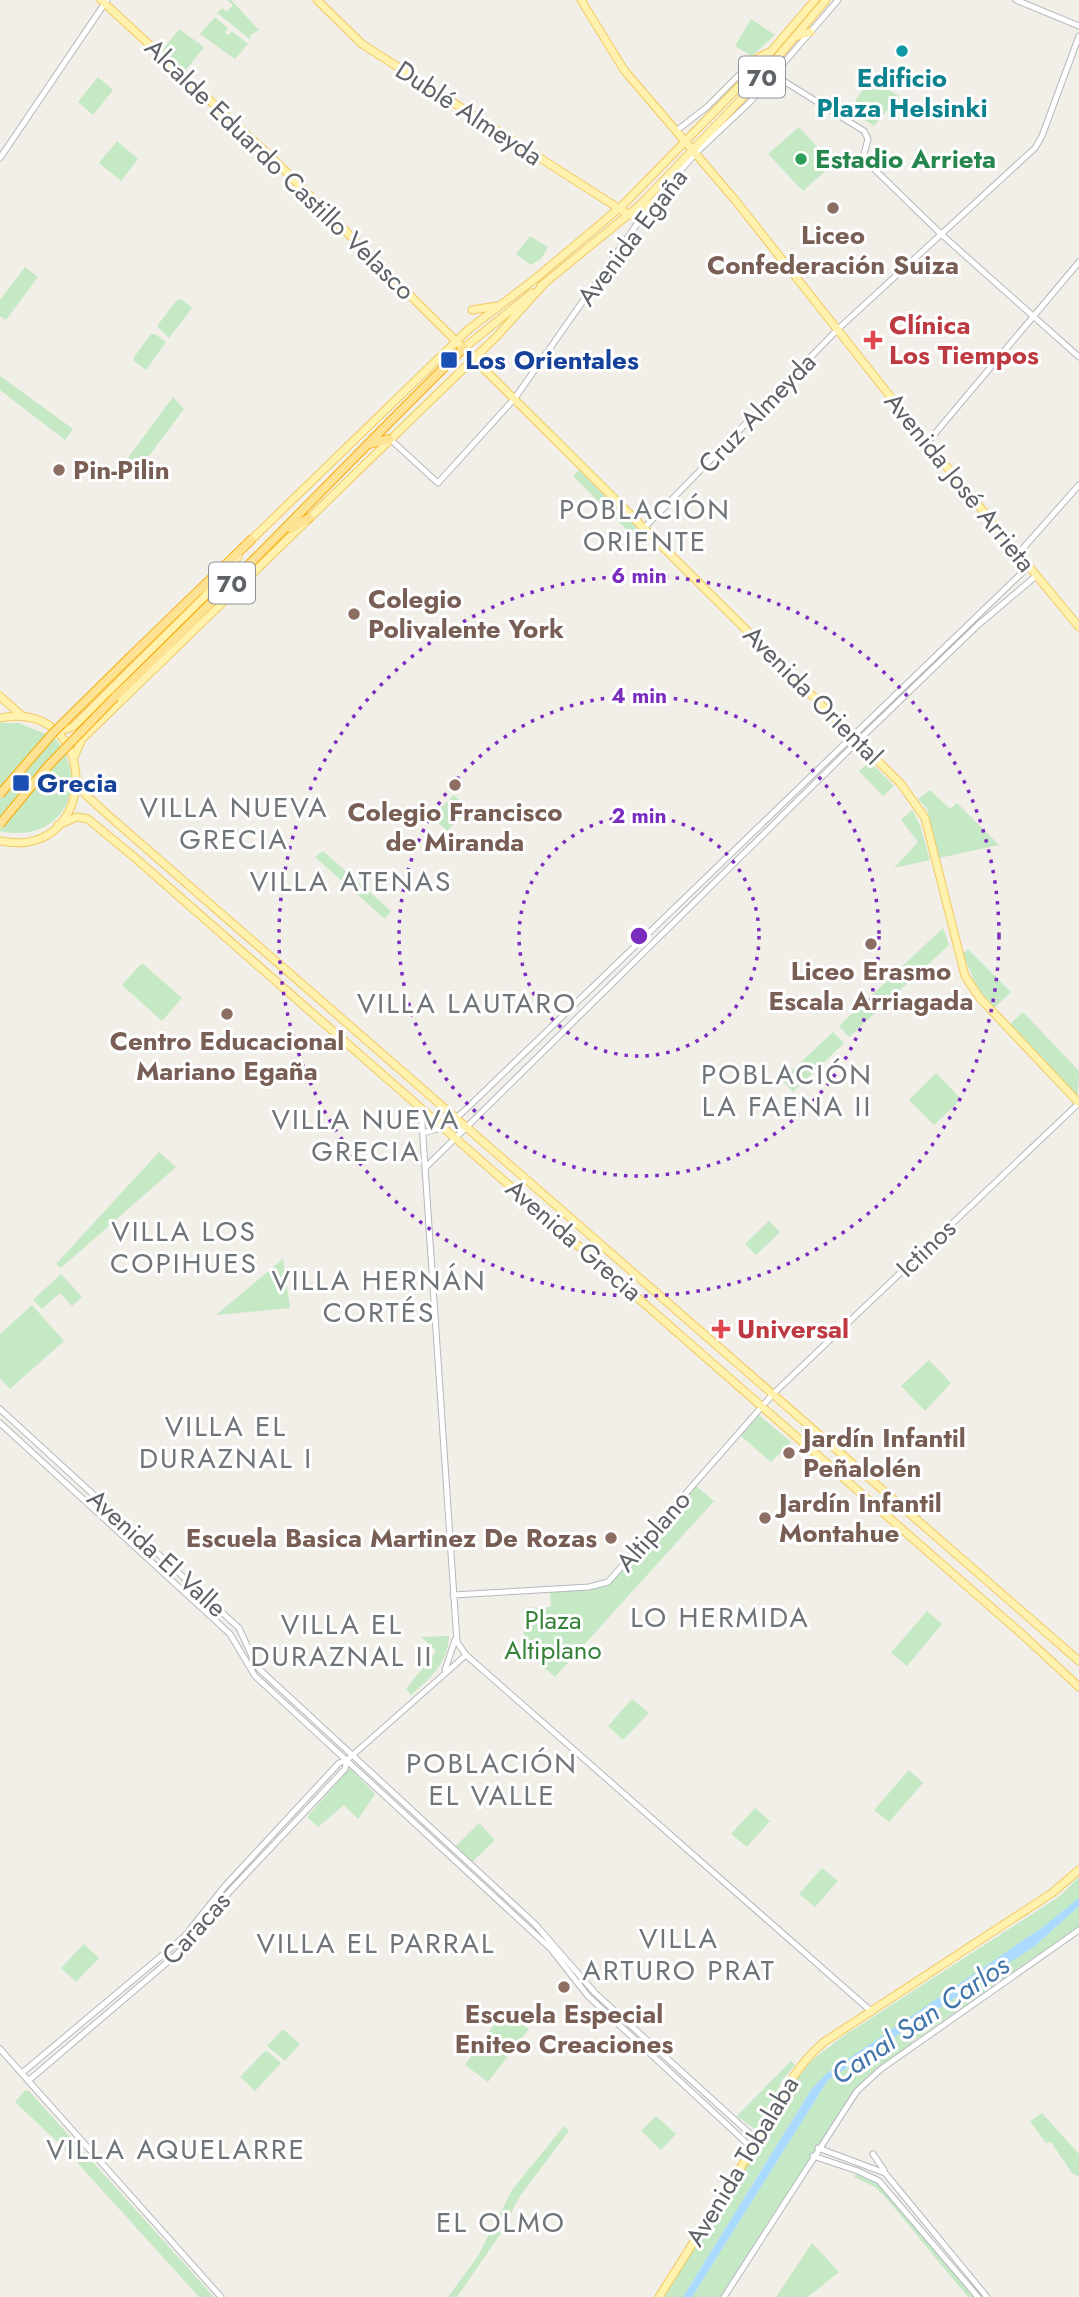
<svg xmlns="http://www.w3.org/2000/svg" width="1079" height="2297" viewBox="0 0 1079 2297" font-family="Jost,sans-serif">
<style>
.green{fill:#c5e8c5}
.water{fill:#aadaff}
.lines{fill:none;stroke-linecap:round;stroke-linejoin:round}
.minor-casing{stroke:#b5b8bc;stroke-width:7}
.major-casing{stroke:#f2c960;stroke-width:9}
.highway-casing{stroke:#f9ab00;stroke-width:10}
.minor{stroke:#fff;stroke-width:5}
.major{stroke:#fff2af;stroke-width:7}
.highway{stroke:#fde293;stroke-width:8}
.highway-bridge-casing{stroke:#f9ab00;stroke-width:10;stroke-linecap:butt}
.highway-bridge{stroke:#fde293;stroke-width:8}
.ring{fill:none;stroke:#7b2cbf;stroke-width:3.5;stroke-dasharray:3.5 7}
.culture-dot{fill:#0f9aa8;stroke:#fff;stroke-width:2.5}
.leisure-dot{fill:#2e9e5b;stroke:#fff;stroke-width:2.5}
.education-dot{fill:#8d6e63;stroke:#fff;stroke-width:2.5}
.health-dot{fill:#e0444e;stroke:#fff;stroke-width:2.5}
.transit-dot{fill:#1a4fb4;stroke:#fff;stroke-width:2.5}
.labels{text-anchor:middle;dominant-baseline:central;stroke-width:6;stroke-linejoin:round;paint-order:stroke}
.shield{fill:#fff;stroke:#8f9295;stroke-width:2}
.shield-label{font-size:24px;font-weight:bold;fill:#5f6368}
.culture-label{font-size:26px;font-weight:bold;fill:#0d838f;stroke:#fff}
.street-label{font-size:26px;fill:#5f6368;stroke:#fff}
.leisure-label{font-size:26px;font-weight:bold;fill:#27864d;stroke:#fff;text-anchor:start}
.education-label{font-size:26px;font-weight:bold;fill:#785e54;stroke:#fff}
.health-label{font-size:26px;font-weight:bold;fill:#be3a42;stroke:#fff;text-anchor:start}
.transit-label{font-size:26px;font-weight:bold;fill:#164399;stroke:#fff;text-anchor:start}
.park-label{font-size:26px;fill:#348238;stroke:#fff}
.neighbourhood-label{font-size:28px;letter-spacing:2px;fill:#70757a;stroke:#fff}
.water-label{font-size:28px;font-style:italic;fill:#4174aa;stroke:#fff}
.centre{fill:#7b2cbf;stroke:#fff;stroke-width:3.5}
.ring-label{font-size:21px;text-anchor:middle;font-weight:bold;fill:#7b2cbf;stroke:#fff;stroke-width:6;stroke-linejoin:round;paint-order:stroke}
</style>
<rect width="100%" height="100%" fill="#f1efe8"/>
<path class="green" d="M227 0H231L259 30 250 35 251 40 217 13 222 8 227 12 233 5Z
M215 17 228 28 225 33 228 35 232 31 248 44 235 59 200 34Z
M751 19 775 35 752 56 735 46Z
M179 29 204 47 185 71 162 51Z
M98 77 113 90 93 115 78 102Z
M871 78 899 96 874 126 849 110Z
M799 127 833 164 803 191 768 154Z
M117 141 138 159 121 181 99 163Z
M530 236 548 247 541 259 531 265 516 254Z
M25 267 38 277 6 320 0 316V300Z
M181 299 192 308 169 338 157 326 177 300Z
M151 334H155L166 342 146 370 134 361V357Z
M0 376 73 429 65 440 0 390Z
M173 397 184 409 137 472 125 462Z
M579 470 638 529 632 535 573 476Z
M0 723H19L55 738C93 785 61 845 0 831Z
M870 762 894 786 883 796 859 771Z
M930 790 950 809 957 803 999 845 939 858 927 809 918 799Z
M454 795 469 809 447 831 432 817Z
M912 810 920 825 930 860 894 868 918 842 901 820Z
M323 851 391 911 385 919 315 857Z
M943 928 949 945 849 1037 839 1026Z
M968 949 1011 992 994 1008 976 985 963 954Z
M142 963 182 998 162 1021 122 985Z
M1023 1012 1079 1071 1078 1096 1010 1024Z
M833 1032 844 1043 793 1092 782 1080Z
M936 1073 961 1099 934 1125 909 1100Z
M159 1152 176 1167 61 1268 56 1264Z
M769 1221 780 1232 756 1255 745 1244Z
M283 1259 290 1308 216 1315Z
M61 1274 82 1297 72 1306 60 1293 42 1309 33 1300Z
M32 1305 64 1341 10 1389 0 1378V1334Z
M929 1360 951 1383 925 1411 901 1386Z
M758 1414 791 1442 771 1462 740 1435Z
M696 1486 714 1501 555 1677 525 1651 523 1608 551 1607 550 1591 606 1587Z
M927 1611 942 1624 907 1666 891 1653Z
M449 1636C448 1664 431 1677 411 1695L406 1689 436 1651 421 1637Z
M632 1699 649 1713 623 1740 608 1726Z
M350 1768 375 1794 358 1819 344 1805 318 1827 307 1817Z
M909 1770 923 1783 889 1822 874 1810Z
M755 1808 770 1821 747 1847 731 1834Z
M479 1823 495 1840 472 1862 456 1846Z
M822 1868 838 1881 815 1907 799 1894Z
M1079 1877V1898L1055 1919 826 2075 811 2090 683 2297H664L797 2079 812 2060 842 2037 1060 1896Z
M1079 1906V1926L915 2040 854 2090 720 2297H692L828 2080 1035 1946Z
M84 1944 99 1958 76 1982 61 1968Z
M504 2011 529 2029 488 2082 465 2065Z
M283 2029 300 2044 285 2061 267 2046Z
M266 2050 281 2063 255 2091 240 2077Z
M791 2061 795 2065 783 2079 757 2131 737 2116Z
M25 2090 29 2091 214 2297H199L65 2149 15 2102Z
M1042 2113 1079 2154V2177L1072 2173 1051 2142 1046 2143 1030 2121Z
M656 2116 676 2134 661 2150 641 2131Z
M564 2126 569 2131 520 2196 503 2227 496 2222 512 2190Z
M858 2171 879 2181 977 2297H968L887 2199 875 2187 854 2177Z
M493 2226 501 2233 457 2297H448L478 2256Z
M812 2243 839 2272 808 2297H776Z"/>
<path class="water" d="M1079 1898V1906L1035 1946 828 2080 692 2297H683L811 2090 826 2074 1043 1927Z"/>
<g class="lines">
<defs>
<path id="minor" d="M1016 0 1079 26
M774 75 864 131 868 139 864 154 867 162 941 234 1079 357
M676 131 707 107 754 60
M0 158 107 0
M390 439 438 483 515 398 651 204 696 153 750 102 838 0
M927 443 1079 262
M645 527 838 329 1035 148 1042 136 1079 36
M1018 554 1079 485
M421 1108 457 1642 466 1655 872 2012
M423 1133 444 1127 462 1113 1028 567
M425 1168 859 740 978 625 1036 576
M0 1409 239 1628 257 1667 535 1924 595 1993 757 2140
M0 1423 230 1634 255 1676 551 1949 588 1996 752 2148
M453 1595 589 1587 608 1582 773 1394 1079 1103
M445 1670 455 1640
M0 2049 221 2297
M22 2073 184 1937 224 1887 339 1763 347 1760 466 1655
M28 2081 177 1954 231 1890 345 1769 347 1760
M818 2148 885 2173 987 2297
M873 2154 884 2170
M813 2156 858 2171 879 2181 978 2297
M724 2297 857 2091 881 2069 1079 1930"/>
<path id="major" d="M101 0 269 155 901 784 925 818 965 976 979 997 1079 1103
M317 0 362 44 629 215
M581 0 624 70 735 200 927 443 1079 627
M795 37 810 32
M754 60 767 53
M630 215 639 213 651 204
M541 286 640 205 748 92 826 0
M472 310 497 306
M464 348 532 293
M249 542 469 329 535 279 623 205 757 68 815 0
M0 696 21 715
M0 718C101 698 102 861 0 841
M56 732 73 727 205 596 238 557
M74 757 82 739 497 336 544 284
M78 781 86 795 108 815 1079 1661
M58 825 77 817 88 819 134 857 1024 1636 1079 1687
M659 2297C690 2247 722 2198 753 2148 775 2111 790 2070 824 2042L1052 1893 1079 1870"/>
<path id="highway" d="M369 444 389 439
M291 529 309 518
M130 657 251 540
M115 697C234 583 347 463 464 348"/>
</defs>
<use href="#minor" class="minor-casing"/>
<use href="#major" class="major-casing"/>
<use href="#highway" class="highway-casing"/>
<use href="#minor" class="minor"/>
<use href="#major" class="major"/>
<use href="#highway" class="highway"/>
<defs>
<path id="highway-bridge" d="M0 794 52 734 130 657
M0 824 48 766 115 697"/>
</defs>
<use href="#highway-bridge" class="highway-bridge-casing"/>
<use href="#highway-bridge" class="highway-bridge"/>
</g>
<g class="ring">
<circle cx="639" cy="936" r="120"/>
<circle cx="639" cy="936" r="240"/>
<circle cx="639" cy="936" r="360"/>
</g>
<circle class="culture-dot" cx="902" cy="51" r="7"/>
<circle class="leisure-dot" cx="801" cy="159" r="7"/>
<g class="education-dot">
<circle cx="833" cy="208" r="7"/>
<circle cx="59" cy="470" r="7"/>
<circle cx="354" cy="614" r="7"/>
<circle cx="455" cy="785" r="7"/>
<circle cx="871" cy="944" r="7"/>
<circle cx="227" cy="1014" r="7"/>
<circle cx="789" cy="1453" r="7"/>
<circle cx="765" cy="1518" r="7"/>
<circle cx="611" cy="1538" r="7"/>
<circle cx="564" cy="1987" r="7"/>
</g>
<g class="health-dot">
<path d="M869.5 329.5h7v7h7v7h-7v7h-7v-7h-7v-7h7z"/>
<path d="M717.5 1318.5h7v7h7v7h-7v7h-7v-7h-7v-7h7z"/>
</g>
<g class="transit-dot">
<rect x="440" y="351" width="18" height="18" rx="3.5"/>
<rect x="12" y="774" width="18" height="18" rx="3.5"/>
</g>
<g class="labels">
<g class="shield">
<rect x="739" y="56.5" width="46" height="41" rx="5"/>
<rect x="209" y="562.5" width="46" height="41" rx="5"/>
</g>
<g class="shield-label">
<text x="762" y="77">70</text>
<text x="232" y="583">70</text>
</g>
<g class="culture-label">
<text x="902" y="78">Edificio<tspan x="902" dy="30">Plaza Helsinki</tspan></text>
</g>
<g class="street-label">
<text transform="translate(469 113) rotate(33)">Dublé Almeyda</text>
<text transform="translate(280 169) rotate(44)">Alcalde Eduardo Castillo Velasco</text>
<text transform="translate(632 237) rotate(-53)">Avenida Egaña</text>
<text transform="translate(757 413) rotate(-46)">Cruz Almeyda</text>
<text transform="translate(960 482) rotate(51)">Avenida José Arrieta</text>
<text transform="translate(813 695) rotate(45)">Avenida Oriental</text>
<text transform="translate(574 1240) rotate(41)">Avenida Grecia</text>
<text transform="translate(926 1248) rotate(-44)">Ictinos</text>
<text transform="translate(653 1531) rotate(-49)">Altiplano</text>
<text transform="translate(157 1553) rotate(42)">Avenida El Valle</text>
<text transform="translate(196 1928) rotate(-48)">Caracas</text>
<text transform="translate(742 2161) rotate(-59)">Avenida Tobalaba</text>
</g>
<g class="leisure-label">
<text x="815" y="159">Estadio Arrieta</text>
</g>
<g class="education-label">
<text x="833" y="235">Liceo<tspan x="833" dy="30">Confederación Suiza</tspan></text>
<text x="73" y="470" text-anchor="start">Pin-Pilin</text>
<text x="368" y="599" text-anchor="start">Colegio<tspan x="368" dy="30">Polivalente York</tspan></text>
<text x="455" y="812">Colegio Francisco<tspan x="455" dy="30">de Miranda</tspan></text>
<text x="871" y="971">Liceo Erasmo<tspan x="871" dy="30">Escala Arriagada</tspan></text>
<text x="227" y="1041">Centro Educacional<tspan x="227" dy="30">Mariano Egaña</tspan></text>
<text x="803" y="1438" text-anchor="start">Jardín Infantil<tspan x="803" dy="30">Peñalolén</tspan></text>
<text x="779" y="1503" text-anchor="start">Jardín Infantil<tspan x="779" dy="30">Montahue</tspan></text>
<text x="597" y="1538" text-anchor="end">Escuela Basica Martinez De Rozas</text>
<text x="564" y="2014">Escuela Especial<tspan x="564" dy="30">Eniteo Creaciones</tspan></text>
</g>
<g class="health-label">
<text x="889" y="325">Clínica<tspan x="889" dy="30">Los Tiempos</tspan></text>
<text x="737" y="1329">Universal</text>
</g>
<g class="transit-label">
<text x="465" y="360">Los Orientales</text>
<text x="37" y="783">Grecia</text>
</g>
<g class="park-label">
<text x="553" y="1620">Plaza<tspan x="553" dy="30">Altiplano</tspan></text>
</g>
<g class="neighbourhood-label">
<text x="645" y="509">POBLACIÓN<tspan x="645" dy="32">ORIENTE</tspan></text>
<text x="234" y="807">VILLA NUEVA<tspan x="234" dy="32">GRECIA</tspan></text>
<text x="351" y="881">VILLA ATENAS</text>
<text x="467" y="1003">VILLA LAUTARO</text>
<text x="787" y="1074">POBLACIÓN<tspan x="787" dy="32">LA FAENA II</tspan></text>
<text x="366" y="1119">VILLA NUEVA<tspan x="366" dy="32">GRECIA</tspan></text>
<text x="184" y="1231">VILLA LOS<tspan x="184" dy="32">COPIHUES</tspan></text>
<text x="379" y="1280">VILLA HERNÁN<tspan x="379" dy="32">CORTÉS</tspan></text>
<text x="226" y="1426">VILLA EL<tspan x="226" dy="32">DURAZNAL I</tspan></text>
<text x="720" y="1617">LO HERMIDA</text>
<text x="342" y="1624">VILLA EL<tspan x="342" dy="32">DURAZNAL II</tspan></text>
<text x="492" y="1763">POBLACIÓN<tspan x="492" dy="32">EL VALLE</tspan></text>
<text x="679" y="1938">VILLA<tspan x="679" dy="32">ARTURO PRAT</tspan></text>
<text x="376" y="1943">VILLA EL PARRAL</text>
<text x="176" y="2149">VILLA AQUELARRE</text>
<text x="501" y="2222">EL OLMO</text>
</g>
<g class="water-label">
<text transform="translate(920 2020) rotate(-34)">Canal San Carlos</text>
</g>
</g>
<circle cx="639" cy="936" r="10" class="centre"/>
<g class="ring-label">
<text x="639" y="583">6 min</text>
<text x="639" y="703">4 min</text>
<text x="639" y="823">2 min</text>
</g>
</svg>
